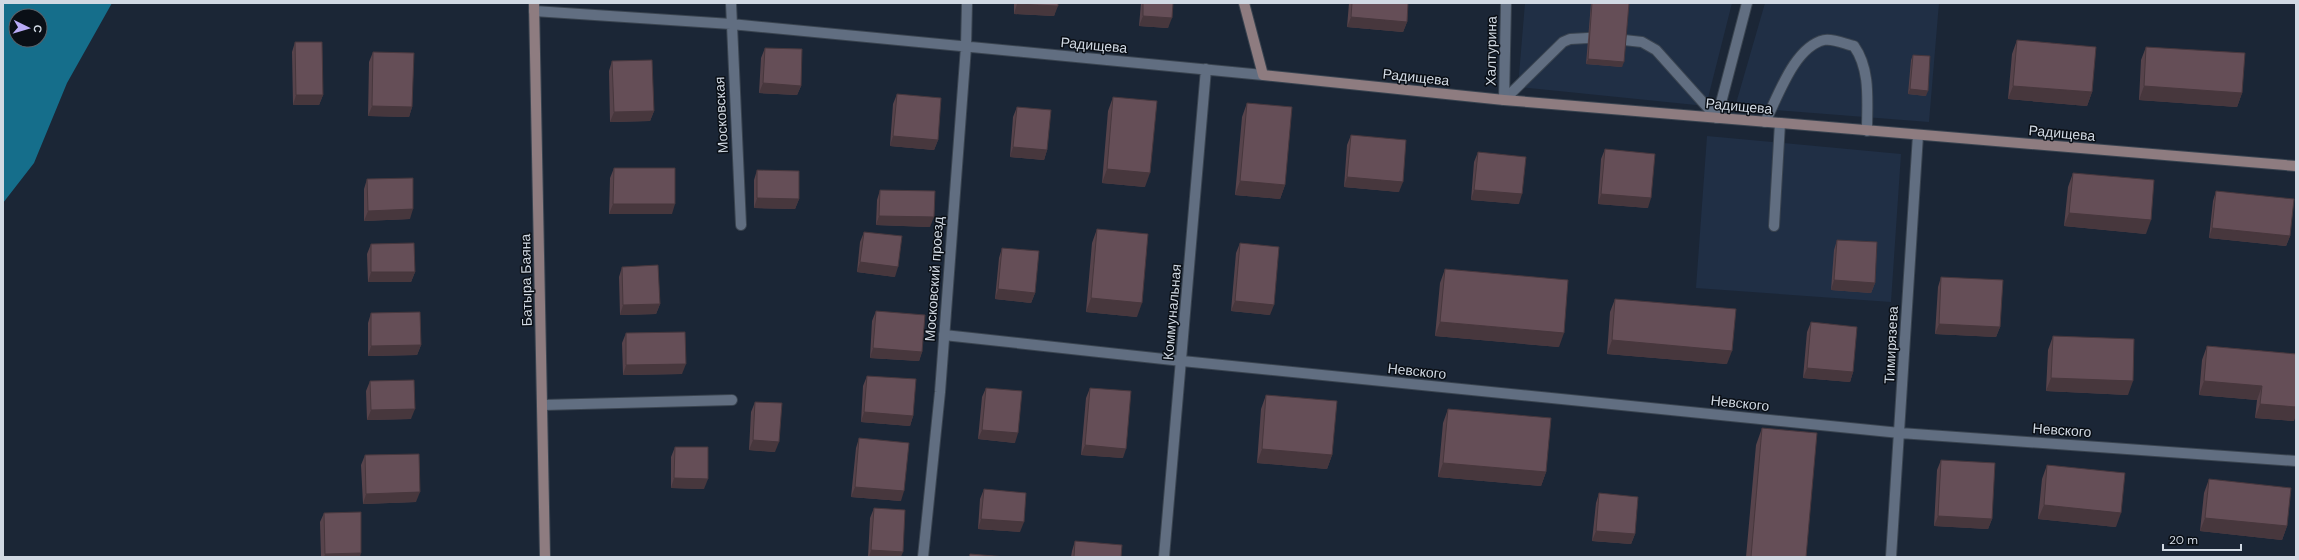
<svg xmlns="http://www.w3.org/2000/svg" width="2299" height="560" viewBox="0 0 2299 560" font-family="'DM Sans',sans-serif">
<style>
.built{fill:#202f45}
.water{fill:#156e8b;fill-rule:evenodd}
.lines{fill:none;stroke-linecap:round;stroke-linejoin:round}
.lane-casing{stroke:#3a4450;stroke-width:12}
.street-casing{stroke:#3a4450;stroke-width:12}
.secondary-casing{stroke:#3a4450;stroke-width:12}
.lane{stroke:#616e81;stroke-width:10}
.street{stroke:#616e81;stroke-width:10}
.secondary{stroke:#8e7c80;stroke-width:10}
.wall{fill:#57434b}
.shaded-wall{fill:#47373d}
.building{fill:#654e57;stroke:#47373d}
.labels{text-anchor:middle;dominant-baseline:central;stroke-width:3;stroke-linejoin:round;paint-order:stroke}
.street-label{font-size:14px;fill:#d1d9e3;stroke:#0a0f16}
</style>
<rect width="100%" height="100%" fill="#1b2636"/>
<path class="built" d="M1525 3H1732L1706 106 1518 87Z
M1765 3H1939L1929 122 1735 107Z
M1707 136 1901 154 1891 302 1696 288Z"/>
<path class="water" d="M3 3H112L67 83 34 163 3 203ZM16 16H40V40H16Z"/>
<g class="lines">
<defs>
<path id="lane" d="M1624 40 1642 42 1656 50 1717 118
M1504 100 1563 42 1570 39 1588 38
M1765 122C1778 97 1794 47 1824 40 1833 38 1845 44 1854 46 1871 70 1867 102 1867 131
M1774 226 1780 123
M944 335 1182 361
M543 405 732 400"/>
<path id="street" d="M731 3 741 225
M534 11 731 24 1263 75
M1504 100 1506 3
M1717 118 1747 3
M1182 361 1900 433 2296 461
M923 557 940 392 966 47 967 3
M1164 557 1206 69
M1891 557 1918 135"/>
<path id="secondary" d="M534 3 545 557
M1244 3 1263 75 1504 100 2296 166"/>
</defs>
<use href="#lane" class="lane-casing"/>
<use href="#street" class="street-casing"/>
<use href="#secondary" class="secondary-casing"/>
<use href="#lane" class="lane"/>
<use href="#street" class="street"/>
<use href="#secondary" class="secondary"/>
</g>
<path class="wall" d="M1014 3H1058L1054 16 1014 14Z
M1141 3H1173L1168 28 1139 26Z
M1349 3H1408L1407 22 1403 32 1347 27Z
M1591 3H1629L1622 67 1586 64Z
M2017 40 2092 92 2087 106 2008 99 2012 54Z
M295 42 323 95 319 105H293L292 52Z
M2146 47 2242 93 2237 107 2139 100 2141 60Z
M765 48 801 86 797 95 759 93 761 58Z
M373 52 412 107 409 117 368 116 369 62Z
M1913 55 1926 96 1908 94 1911 60Z
M612 61 654 111 650 121 610 122 609 71Z
M897 94 938 140 934 150 890 146 893 104Z
M1113 97 1145 187 1102 183 1108 111Z
M1247 103 1285 185 1280 199 1235 195 1242 117Z
M1017 107 1047 150 1044 160 1010 157 1013 117Z
M1351 135 1399 192 1344 187 1347 145Z
M1605 149 1648 208 1598 204 1601 159Z
M1478 152 1519 204 1471 200 1474 162Z
M614 168 672 214H609L610 178Z
M757 170 799 199 795 209 754 208V180Z
M2073 173 2146 234 2064 226 2068 187Z
M367 179 410 219 364 221V189Z
M880 190 930 227 876 225 877 200Z
M2216 191 2290 236 2286 246 2209 238 2213 201Z
M1097 229 1137 317 1086 312 1092 243Z
M864 232 895 277 857 272 860 242Z
M1837 240 1875 283 1871 293 1831 290 1834 250Z
M1240 243 1270 315 1231 311 1236 253Z
M371 244 415 272 411 282H368L367 254Z
M1002 248 1035 293 1031 303 995 299 999 258Z
M622 267 660 304 656 314 620 315 619 277Z
M1445 269 1559 347 1435 336 1440 283Z
M1941 277 2000 327 1996 337 1935 334 1938 287Z
M1615 299 1727 364 1607 354 1610 312Z
M876 311 922 352 919 361 870 358 872 321Z
M371 313 421 345 417 355 368 356V323Z
M1811 322 1853 372 1850 382 1803 378 1807 332Z
M626 333 682 374 623 375 622 343Z
M2053 336 2128 395 2046 391 2048 350Z
M2207 346 2296 354 2294 421 2255 418 2257 400 2199 395 2202 360Z
M867 376 913 416 910 426 861 422 863 386Z
M370 381 411 419 367 420 366 391Z
M986 388 1015 443 978 439 982 397Z
M1090 388 1123 458 1081 455 1086 398Z
M1266 395 1332 455 1327 469 1257 463 1261 409Z
M755 402 775 452 749 450 751 412Z
M1448 409 1546 472 1541 486 1438 477 1443 423Z
M1762 428 1806 557H1746L1756 445Z
M859 438 901 501 851 497 856 448Z
M675 447 704 489 671 488V457Z
M365 455 416 502 363 504 361 465Z
M1941 460 1992 519 1988 529 1934 526 1937 470Z
M2047 465 2116 527 2038 519 2042 479Z
M2209 479 2287 526 2282 540 2200 531 2204 493Z
M984 489 1020 532 978 529 980 499Z
M1599 493 1635 534 1631 544 1592 541 1596 503Z
M874 508 901 557H868L870 518Z
M324 513 360 557H321L320 522Z
M1075 541 1121 557H1071L1072 551Z"/>
<path class="shaded-wall" d="M1017 4 1058 6 1054 16 1014 14Z
M1143 16 1172 18 1168 28 1139 26Z
M1351 17 1407 22 1403 32 1347 27Z
M1588 59 1624 62 1622 67 1586 64Z
M763 83 801 86 797 95 759 93Z
M2013 86 2092 92 2087 106 2008 99Z
M2144 86 2242 93 2237 107 2139 100Z
M1910 89 1928 91 1926 96 1908 94Z
M296 95H323L319 105H293Z
M372 106 412 107 409 117 368 116Z
M654 111 650 121 610 122 614 112Z
M893 136 938 140 934 150 890 146Z
M1013 147 1047 150 1044 160 1010 157Z
M1107 169 1150 173 1145 187 1102 183Z
M1347 177 1403 182 1399 192 1344 187Z
M1240 181 1285 185 1280 199 1235 195Z
M1474 190 1522 194 1519 204 1471 200Z
M1601 194 1651 198 1648 208 1598 204Z
M757 198 799 199 795 209 754 208Z
M613 204H675L672 214H609Z
M413 209 410 219 364 221 368 211Z
M2069 213 2151 220 2146 234 2064 226Z
M879 216 934 217 930 227 876 225Z
M2212 228 2290 236 2286 246 2209 238Z
M860 262 898 267 895 277 857 272Z
M371 272H415L411 282H368Z
M1834 280 1875 283 1871 293 1831 290Z
M998 289 1035 293 1031 303 995 299Z
M1091 298 1142 303 1137 317 1086 312Z
M1235 301 1274 305 1270 315 1231 311Z
M660 304 656 314 620 315 623 305Z
M1440 322 1564 333 1559 347 1435 336Z
M1939 324 2000 327 1996 337 1935 334Z
M1612 340 1732 351 1727 364 1607 354Z
M421 345 417 355 368 356 371 346Z
M873 348 922 352 919 361 870 358Z
M686 364 682 374 623 375 626 365Z
M1807 368 1853 372 1850 382 1803 378Z
M2051 378 2133 381 2128 395 2046 391Z
M2204 381 2262 386 2257 400 2199 395Z
M2260 404 2296 407V416L2294 421 2255 418Z
M415 409 411 419 367 420 371 410Z
M864 412 913 416 910 426 861 422Z
M982 430 1018 433 1015 443 978 439Z
M753 440 779 442 775 452 749 450Z
M1085 445 1126 449 1123 458 1081 455Z
M1262 449 1332 455 1327 469 1257 463Z
M1443 463 1546 472 1541 486 1438 477Z
M674 478 708 479 704 489 671 488Z
M855 487 904 491 901 501 851 497Z
M420 492 416 502 363 504 366 494Z
M2044 505 2121 513 2116 527 2038 519Z
M1938 516 1992 519 1988 529 1934 526Z
M2205 518 2287 526 2282 540 2200 531Z
M981 519 1024 522 1020 532 978 529Z
M1596 531 1635 534 1631 544 1592 541Z
M871 550 903 552 901 557H869Z
M361 553 360 557H324L325 554Z"/>
<path class="building" d="M1017 3H1058V6L1017 4Z
M1143 3H1173L1172 18 1143 16Z
M1352 3H1408L1407 22 1351 17Z
M1592 3H1629L1624 62 1588 59Z
M2017 40 2096 47 2092 92 2013 86Z
M295 42H322L323 95H296Z
M2146 47 2245 53 2242 93 2144 86Z
M765 48 802 49 801 86 763 83Z
M373 52 414 53 412 107 372 106Z
M1913 55 1930 56 1928 91 1910 89Z
M652 60 654 111 614 112 612 61Z
M897 94 941 98 938 140 893 136Z
M1113 97 1157 101 1150 173 1107 169Z
M1247 103 1292 107 1285 185 1240 181Z
M1017 107 1051 110 1047 150 1013 147Z
M1351 135 1406 140 1403 182 1347 177Z
M1605 149 1655 154 1651 198 1601 194Z
M1478 152 1526 157 1522 194 1474 190Z
M614 168H675V204H613Z
M757 170 799 171V199L757 198Z
M2073 173 2154 180 2151 220 2069 213Z
M413 178V209L368 211 367 179Z
M880 190 935 191 934 217 879 216Z
M2216 191 2294 199 2290 236 2212 228Z
M1097 229 1148 234 1142 303 1091 298Z
M864 232 902 236 898 267 860 262Z
M1837 240 1877 242 1875 283 1834 280Z
M414 243 415 272H371V244Z
M1240 243 1279 247 1274 305 1235 301Z
M1002 248 1039 251 1035 293 998 289Z
M658 265 660 304 623 305 622 267Z
M1445 269 1568 280 1564 333 1440 322Z
M1941 277 2003 280 2000 327 1939 324Z
M1615 299 1736 309 1732 351 1612 340Z
M876 311 925 315 922 352 873 348Z
M420 312 421 345 371 346V313Z
M1811 322 1857 327 1853 372 1807 368Z
M685 332 686 364 626 365V333Z
M2053 336 2134 339 2133 381 2051 378Z
M2207 346 2296 354V407L2260 404 2262 386 2204 381Z
M867 376 916 379 913 416 864 412Z
M414 380 415 409 371 410 370 381Z
M986 388 1022 391 1018 433 982 430Z
M1090 388 1131 391 1126 449 1085 445Z
M1266 395 1337 401 1332 455 1262 449Z
M755 402 782 403 779 442 753 440Z
M1448 409 1551 418 1546 472 1443 463Z
M1762 428 1817 433 1806 557H1751Z
M859 438 909 443 904 491 855 487Z
M675 447H708V479L674 478Z
M419 454 420 492 366 494 365 455Z
M1941 460 1995 463 1992 519 1938 516Z
M2047 465 2125 473 2121 513 2044 505Z
M2209 479 2291 488 2287 526 2205 518Z
M984 489 1026 493 1024 522 981 519Z
M1599 493 1638 497 1635 534 1596 531Z
M874 508 905 510 903 552 871 550Z
M361 512V553L325 554 324 513Z
M1075 541 1122 545 1121 557H1074Z
M970 554 1006 557H969Z"/>
<g class="labels">
<g class="street-label">
<text transform="translate(1094 45) rotate(5)">Радищева</text>
<text transform="translate(1491 51) rotate(-89)">Халтурина</text>
<text transform="translate(1416 77) rotate(6)">Радищева</text>
<text transform="translate(1739 106) rotate(5)">Радищева</text>
<text transform="translate(721 115) rotate(-93)">Московская</text>
<text transform="translate(2062 133) rotate(5)">Радищева</text>
<text transform="translate(934 279) rotate(-86)">Московский проезд</text>
<text transform="translate(526 280) rotate(-91)">Батыра Баяна</text>
<text transform="translate(1172 312) rotate(-85)">Коммунальная</text>
<text transform="translate(1891 345) rotate(-87)">Тимирязева</text>
<text transform="translate(1417 371) rotate(6)">Невского</text>
<text transform="translate(1740 403) rotate(6)">Невского</text>
<text transform="translate(2062 430) rotate(4)">Невского</text>
</g>
</g>
<rect width="2299" height="560" fill="none" stroke="#d1d9e3" stroke-width="8"/>
<g transform="translate(28 28) rotate(95)"><circle r="19" fill="#0a0f16" stroke="#5a6068"/>
<path d="M0-3L7 15L0 10L-7 15Z" fill="#b9abf7"/>
<text y="-6" font-size="11" font-weight="bold" text-anchor="middle" fill="#d1d9e3">С</text>
</g>
<path d="M2163 544v6h78v-6" fill="none" stroke="#d1d9e3" stroke-width="2"/>
<text x="2169" y="544" font-size="12" fill="#d1d9e3" stroke="#0a0f16" stroke-width="3" paint-order="stroke">20 m</text>
</svg>
